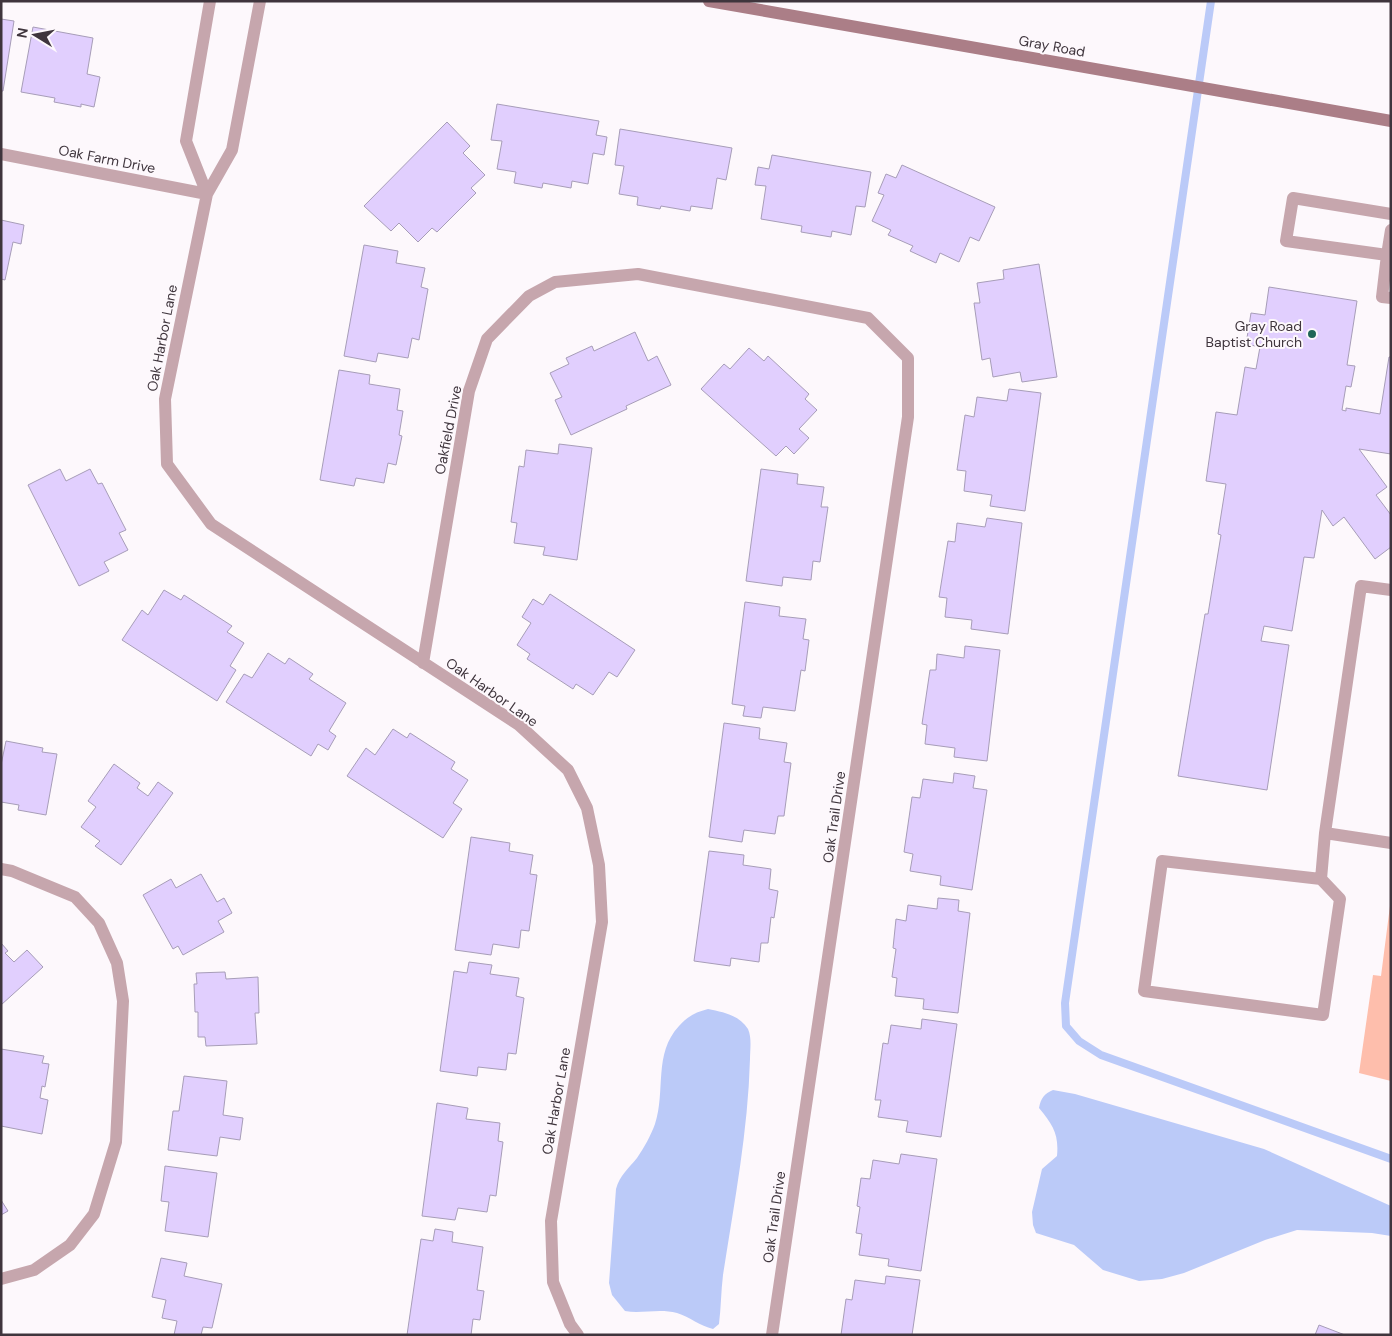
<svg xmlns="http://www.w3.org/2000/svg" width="1392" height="1336" viewBox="0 0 1392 1336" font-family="'DM Sans',sans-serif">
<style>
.green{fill:#febeac}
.water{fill:#bbcaf8}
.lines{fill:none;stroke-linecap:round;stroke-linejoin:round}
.stream{stroke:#bbcaf8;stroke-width:8}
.building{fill:#e1cffe;stroke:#a79db8}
.lane{stroke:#c6a6ad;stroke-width:12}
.street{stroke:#c6a6ad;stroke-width:12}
.secondary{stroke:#ab7e87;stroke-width:12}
.poi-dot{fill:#206658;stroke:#fdf8fc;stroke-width:2}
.labels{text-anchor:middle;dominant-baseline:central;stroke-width:4;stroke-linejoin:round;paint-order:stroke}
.street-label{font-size:14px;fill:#3f353d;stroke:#fdf8fc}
.poi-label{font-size:14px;fill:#3f353d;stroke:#fdf8fc;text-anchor:end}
</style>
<rect width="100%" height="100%" fill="#fdf8fc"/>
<path class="green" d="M1391 898V1081L1359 1073 1373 975 1381 976Z"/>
<path class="water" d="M708 1009C723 1012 739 1015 748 1029 752 1038 750 1050 750 1059 748 1132 734 1204 723 1275 721 1291 721 1308 719 1324L713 1329C700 1326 690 1317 677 1313 659 1308 642 1314 625 1311L612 1295 609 1283 616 1189C620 1175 628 1169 637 1158 644 1148 651 1135 655 1124 666 1091 653 1054 679 1026 688 1016 696 1012 708 1009Z
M1053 1090 1075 1094 1264 1149 1391 1206V1236L1372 1233 1297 1230 1265 1240 1184 1273 1162 1279 1139 1281 1103 1270 1074 1245 1036 1233 1033 1225 1032 1212 1042 1169 1057 1156C1059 1134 1053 1125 1039 1108 1041 1098 1044 1094 1053 1090Z"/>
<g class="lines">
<path class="stream" d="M1211 1 1065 1003 1066 1026 1079 1041 1101 1055 1391 1159"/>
</g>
<path class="building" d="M1 19 14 21 3 91H1Z
M33 27 93 38 87 74 100 77 94 107 81 104V107L54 102 55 98 21 92Z
M497 104 599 121 596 135 607 137 604 155 593 153 588 184 572 181 571 188 543 183 542 188 514 183 516 172 497 169 502 141 491 140Z
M447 122 470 146 463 153 485 175 471 188 476 193 437 232 432 228 418 242 399 223 391 231 364 206Z
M620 129 732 148 726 180 717 178 712 209 691 206 690 211 661 206 660 209 637 205 638 197 619 194 624 166 615 165Z
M772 155 871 172 865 207 856 206 851 235 832 231 831 237 801 232 802 226 761 219 766 186 755 185 758 167 769 169Z
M902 165 995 207 979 241 970 237 959 262 940 253 936 263 910 251 913 246 888 235 891 230 872 221 884 195 878 193 886 174 896 178Z
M1 220 24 225 21 244 13 242 5 280 1 279Z
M364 245 398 251 396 263 425 268 421 287 428 289 419 340 412 338 408 358 378 353 376 362 344 356Z
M1039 264 1057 377 1022 382 1020 372 993 377 990 358 982 360 974 303H980L977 283 1004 279 1003 270Z
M1269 287 1357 301 1347 365 1355 366 1351 387 1346 386 1342 410 1346 411V408L1380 414 1389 357H1391V454L1359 449 1387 487 1376 495 1391 515V547L1375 559 1344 517 1333 526 1322 510 1314 558 1304 557 1292 631 1264 626 1261 641 1289 645 1267 790 1178 776 1205 614H1208L1221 535 1218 534 1226 484 1206 481 1216 412 1237 415 1245 367 1256 369 1260 347 1246 344 1251 313 1265 315Z
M635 332 648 361 657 356 671 385 626 406 627 409 571 435 555 400 562 397 550 373 569 364 566 358 592 346 594 351Z
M749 348 764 361 768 356 809 394 805 399 817 410 799 429 809 438 794 454 786 446 776 456 701 389 724 364 730 369Z
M339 370 370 375 369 384 400 389 397 410 403 411 399 435 402 436 396 465 388 463 384 483 356 478 354 486 320 480Z
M1009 389 1041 393 1025 511 990 506 992 495 964 491 966 471 957 470 965 415 974 417 977 397 1007 401Z
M559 444 592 448 577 560 543 555 545 547 514 543 517 523 511 522 519 466 524 467 526 450 558 454Z
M60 469 66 481 90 469 98 484 102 483 126 530 119 533 128 550 104 562 109 571 79 586 28 485Z
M761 469 798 474 797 484 824 487 821 507H828L820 562 813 561 811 580 783 577 782 586 746 581Z
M987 518 1022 523 1008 634 971 629 972 620 945 617 947 598 939 597 948 541 955 542 957 523 985 527Z
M164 590 181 600 184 595 232 626 227 632 244 643 230 666 236 670 217 701 122 640 142 610 148 615Z
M550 594 635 650 617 677 609 672 593 695 576 684 573 689 527 659 530 654 517 645 531 623 522 617 533 599 543 605Z
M745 602 780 607 779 616 806 619 803 639 809 640 805 671 801 670 795 711 763 707 761 718 743 716 745 706 732 704Z
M965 646 1000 650 987 761 954 757 955 748 925 744 927 725 922 724 930 670H936L937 654 964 658Z
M268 653 285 664 289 658 313 674 309 679 346 703 329 731 336 736 328 750 318 744 311 756 226 702 244 674 252 678Z
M724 723 760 728 759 739 787 743 784 762 791 763 784 816H778L775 834 744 830 742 842 709 837Z
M393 729 407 738 410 733 455 762 451 769 468 780 453 803 462 809 443 838 347 776 366 748 375 755Z
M6 741 43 748 42 752 57 754 46 815 18 810 19 805 1 802V765Z
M114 764 140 783 137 788 148 796 158 782 173 793 121 865 95 846 100 841 81 827 96 807 88 801Z
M954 773 975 776 973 788 987 790 972 890 940 885 941 876 910 871 913 854 904 852 912 797 920 798 923 779 953 783Z
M471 837 510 843 509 851 533 855 530 874 537 875 529 931 521 930 519 948 493 944 491 955 455 950Z
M709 851 744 855 743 865 771 869 769 889 778 891 774 918 771 917 768 943H761L759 962 731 958 730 966 694 961Z
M201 874 217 902 224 898 232 913 218 921 224 932 183 955 178 946 173 949 143 895 171 879 176 888Z
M938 898 959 900 958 911 970 913 958 1013 923 1009 924 999 895 996 897 978 892 977 896 949 893 948 896 919 906 921 908 905 937 909Z
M1 943 8 951 5 953 14 962 27 950 43 967 1 1005Z
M469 962 492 965 490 974 519 978 516 996 524 998 516 1054 508 1053 506 1070 478 1067 477 1076 440 1071 454 971 467 973Z
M225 972 226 979 258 977 259 1013H255L257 1044 206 1046 205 1037H198V1012H195L194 984H197L196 973Z
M922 1019 957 1024 941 1137 906 1132 908 1121 878 1117 881 1100H875L883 1043 888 1044 891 1025 921 1029Z
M1 1049 44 1056 42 1063 49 1064 45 1087 42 1086 40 1098 48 1100 42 1134 1 1126Z
M184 1076 227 1081 223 1115 243 1118 240 1140 220 1137 217 1156 168 1150 173 1111H179Z
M437 1103 468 1108 466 1119 500 1123 498 1141 503 1142 496 1196 490 1195 487 1212 458 1208 455 1220 422 1216Z
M901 1154 937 1159 921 1271 888 1266 889 1259 859 1255 862 1234 856 1233 860 1207 857 1206 861 1178 870 1179 873 1160 899 1164Z
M165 1166 217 1173 208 1237 165 1231 169 1202 161 1201Z
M1 1200 8 1211 1 1215Z
M435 1229 453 1232 452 1242 483 1247 477 1290 484 1291 480 1320 473 1319 471 1335H407L421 1239 433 1241Z
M161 1258 187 1263 184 1276 222 1284 212 1328 203 1327 201 1335H174L177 1321 162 1318 166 1300 152 1297Z
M886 1276 920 1280 912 1335H841L846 1299 852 1300 855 1280 885 1284Z
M1319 1325 1345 1335H1315Z"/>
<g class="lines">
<path class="lane" d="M1391 214 1293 198 1286 241 1387 255 1382 297 1391 298
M1387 255 1391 230
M1325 833 1361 586 1391 590
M1321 879 1162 861 1144 991 1323 1015 1340 899 1321 879 1325 833 1391 843"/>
<path class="street" d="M210 1 186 141 207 194 232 150 260 1
M1 154 207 194 165 399 167 464 211 524 519 725 568 770 587 808 599 865 602 922 551 1221 553 1282 570 1324 578 1335
M423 663 469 391 487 339 529 296 555 282 638 274 868 318 908 358V417L772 1335
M1 869 12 871 75 897 99 923 117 963 123 1001 116 1142 94 1214 70 1245 34 1270 1 1279"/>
<path class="secondary" d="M709 1 1391 121"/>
</g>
<circle class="poi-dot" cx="1312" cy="334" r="5"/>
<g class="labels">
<g class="street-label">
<text transform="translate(1052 46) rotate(10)">Gray Road</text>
<text transform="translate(107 159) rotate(11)">Oak Farm Drive</text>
<text transform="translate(162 338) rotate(-79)">Oak Harbor Lane</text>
<text transform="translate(448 430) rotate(-79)">Oakfield Drive</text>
<text transform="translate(492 692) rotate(35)">Oak Harbor Lane</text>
<text transform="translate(834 817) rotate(-82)">Oak Trail Drive</text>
<text transform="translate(556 1101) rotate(-80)">Oak Harbor Lane</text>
<text transform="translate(774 1217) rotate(-82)">Oak Trail Drive</text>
</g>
<g class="poi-label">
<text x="1302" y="326">Gray Road<tspan x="1302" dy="16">Baptist Church</tspan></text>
</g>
</g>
<rect width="1392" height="1336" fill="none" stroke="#3f353d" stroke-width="5"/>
<g transform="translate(35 35) rotate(280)" stroke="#fdf8fc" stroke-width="4" paint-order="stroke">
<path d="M0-4L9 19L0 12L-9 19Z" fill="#3f353d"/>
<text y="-8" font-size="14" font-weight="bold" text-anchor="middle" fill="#3f353d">N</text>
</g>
</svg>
